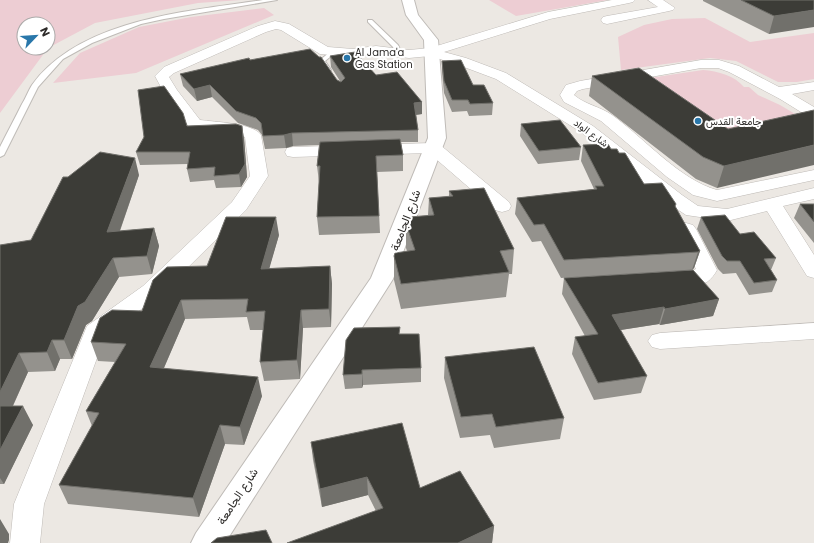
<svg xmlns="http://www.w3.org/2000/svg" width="814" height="543" viewBox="0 0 814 543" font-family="Poppins,Vazirmatn,sans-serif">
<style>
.green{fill:#edcdd3;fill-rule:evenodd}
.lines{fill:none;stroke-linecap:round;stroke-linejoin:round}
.lane-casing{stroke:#bfbbb7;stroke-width:2}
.street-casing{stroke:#bfbbb7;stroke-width:1}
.secondary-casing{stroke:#bfbbb7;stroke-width:2}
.lane{fill:#fff;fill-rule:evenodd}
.street{fill:#fff;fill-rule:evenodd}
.secondary{fill:#fff;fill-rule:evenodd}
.wall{fill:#94928d}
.shaded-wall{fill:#71706b}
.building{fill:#3c3c37;stroke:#71706b}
.poi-dot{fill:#2977aa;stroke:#fff;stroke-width:1.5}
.labels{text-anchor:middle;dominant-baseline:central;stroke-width:4;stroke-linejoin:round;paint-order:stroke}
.far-poi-label{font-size:10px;fill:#2d2b29;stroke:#fff;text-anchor:start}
.far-street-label{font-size:10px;fill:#2d2b29;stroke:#fff}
.street-label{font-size:12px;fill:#2d2b29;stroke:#fff}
</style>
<rect width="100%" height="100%" fill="#ece8e3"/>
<path class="green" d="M0 0H241L198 3 95 23 48 48 0 113ZM24 24H48V48H24Z
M489 0H608L516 16Z
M264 8 274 15 136 73 53 83 80 53 139 27 191 17Z
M705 18 750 42 814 33V79L797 82H778L736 61 710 58 621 70 618 37 644 25 672 19Z
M703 70C718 71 735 76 744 87H749L758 95 780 105 807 121 721 141 636 80Z"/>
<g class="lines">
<defs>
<path id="lane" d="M263 0H277L164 19 141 24 92 43 63 59 38 87 4 155 0 157V147C7 133 15 118 22 104 26 98 28 91 32 85 80 19 189 11 263 0Z
M368 20H372L398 45 401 52 400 53H396L393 47 368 22Z
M331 51 336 52 325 61 331 70 328 72 326 71 319 61Z"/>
<path id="street" d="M612 0H635L633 2 629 3 550 19 444 52 466 58 506 73 593 126 682 195 698 206 727 209 814 188V199L783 206 814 255V278L807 276 767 211 727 221 686 215 668 203 581 132 496 79 456 64 430 56 409 58 376 54 353 57 320 54 281 30 276 29 266 32 174 73 169 77 177 90 200 120C214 122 253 123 261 135L268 176 246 210 159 296 105 336 44 504 40 543H10L14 504 87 326 143 286 232 202 250 176 245 137 237 134 189 127 163 91 155 76 164 67 258 26 275 21 289 24 328 47 353 49 376 46 409 50 430 48 548 12Z
M648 0H663L675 8 673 10 669 11 607 24 603 23 601 20 603 17 607 16 658 7Z
M701 60H719L739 66 779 87 814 82V90L792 94 814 107V119L809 117 780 99 729 72 718 68H701L583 89 577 91 574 95C584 104 601 107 612 115 644 138 680 180 717 190L814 170V180L717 201 693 195 667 177 601 121 564 102 560 95 566 85 580 81Z
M433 143 439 144 509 202 511 206 509 210 502 212 495 210 429 153 293 157 287 156 285 152 287 148 293 147Z
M686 223 693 225 696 229 717 270C715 274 711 279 707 282 698 286 672 285 662 283L659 278 662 273 670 271 694 270 696 269 676 229 679 225Z
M814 323V339L660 349 652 347 648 341 652 335 660 333Z"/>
<path id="secondary" d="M402 0H414L418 15 438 40 446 138 393 279 225 543H191L196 533 371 278 428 138 424 40 406 15Z"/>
</defs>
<use href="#lane" class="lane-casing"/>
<use href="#street" class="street-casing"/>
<use href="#secondary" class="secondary-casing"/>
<use href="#lane" class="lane"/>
<use href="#street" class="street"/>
<use href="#secondary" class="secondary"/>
</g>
<path class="wall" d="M703 0H814L769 34 703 1Z
M330 56 376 75 422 102V114L416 115 418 130V142H401L403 155V171L377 172 380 233 319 235 317 217 319 182 317 166 319 145 293 146 286 148 265 149 262 135 258 130 238 123 212 97 197 101 183 86 180 74 250 60 340 81 331 67Z
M442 61 473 85 493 103 492 115 469 116 467 111 452 112 444 93 442 72Z
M592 76 728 129 814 110 717 188 696 179 589 96Z
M521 124 581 147 579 160 538 164 520 136Z
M187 126 244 138 247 177 241 187 216 188 214 180 190 182 187 169 188 164 140 165 136 152Z
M583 145 611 149 619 153 644 184 675 206 700 251 694 268 692 270 561 278 541 241 532 242 515 214 517 198 594 189 581 161Z
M139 175 120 231 154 228 159 246 152 274 119 277 92 321 86 325 72 359H60L55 371 28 372 13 406 33 425 4 484H0V245L31 240Z
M449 191 514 249 512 274H509L506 297 401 309 394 280V256L407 251 406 248V224L428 215 429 198 449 197Z
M800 204H814V243L794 218Z
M701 217 740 234 776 258 771 270 777 280 772 292 749 295 736 273 723 274 718 269 697 229Z
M279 235 269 268 330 266 332 284 331 327 303 328 300 379 264 381 260 362 263 330H250L247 317 185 319 164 368 262 396 244 445 225 444 199 517 68 504 59 485 92 426 86 411 115 362 98 361 91 342 142 311 207 266Z
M564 278 719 299 713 316 660 325 659 324 620 330 647 376 641 393 594 400 572 354 575 337 585 336 562 294Z
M400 334 421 368V382L363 385 362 388 345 389 343 375Z
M445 357 564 418 560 439 494 448 490 435 460 438 444 378Z
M311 442 420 488 494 526 492 543H287L376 511 368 495 322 507 313 460Z"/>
<path class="shaded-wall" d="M814 10V27L769 34 774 16Z
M210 85 212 97 197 101 194 89Z
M422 102V114L414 115V103Z
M242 126 244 138 247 177 241 187 239 174Z
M292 133 293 146 286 148 284 135Z
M814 145V165L717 188 724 166Z
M135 158 139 175 113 250 107 232Z
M276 217 279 235 264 287 261 269Z
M154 228 159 246 152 274 147 256Z
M700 251 694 268 692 270 698 252Z
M113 258 119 277 92 321 86 325 72 359 64 340 78 306Z
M330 266 332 284 331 327 329 309Z
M719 299 713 316 660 325 665 309Z
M181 300 185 319 156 386 150 367Z
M664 307 659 324 608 332 612 315Z
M301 310 303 328 300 379 297 360Z
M52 340 60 359 55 371 47 352Z
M19 353 28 372 4 425 0 418V392Z
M362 370 363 385 362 388Z
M258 377 262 396 244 445 240 427Z
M23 406 33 425 4 484 0 478V450Z
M220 425 225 444 199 517 193 498Z
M367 477 368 495 322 507 320 489Z
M0 519 9 534V540L8 543H0Z
M494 526 492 543H458Z"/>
<path class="building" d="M741 0H814V10L774 16Z
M310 49 319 57H321L337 80 341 82 345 78 330 56 355 52 376 75 397 72 422 102 414 103 418 130 292 133 284 135 263 136 261 123 256 118 236 111 210 85 194 89 180 74 249 58 250 60Z
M461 60 473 85H484L493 103 470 104 468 100H452L444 81 442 61Z
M639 68 728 129 814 110V145L724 166 703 157 592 76Z
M164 86 183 113 187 126 236 124 242 126 245 164 239 174 214 176 215 167 187 169 190 152H136L144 137 138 90Z
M560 120 581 147 539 151 521 124Z
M400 139 403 155 376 156 379 216 317 217 320 166H317L320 142Z
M608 144 611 149H617L619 153H625L644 184 662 183 676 204 675 206 700 251 698 252 564 260 544 224 534 225 517 198 597 189 595 186H604L583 145Z
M100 152 135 158 107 232 154 228 147 256 113 258 85 302 78 306 64 340H52L47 352 19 353 0 392V245L31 240 63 177H68Z
M484 188 514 249 500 251 509 272 401 284 394 256 395 253 415 250 406 224 409 217 434 215 429 198 453 196 449 191Z
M800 204H814V222Z
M725 215 740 234 754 232 776 258 764 259 777 280 754 283 740 261H727L722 256 701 217Z
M226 217H276L261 269 330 266 329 309 301 310 297 360 260 362 265 311 246 312 248 299 181 300 150 367 258 377 240 427 220 425 193 498 59 485 99 413 86 411 126 344 91 342 100 318 112 310 142 311 153 280 167 267 207 266Z
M693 270 719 299 665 309 664 307 612 315 647 376 598 383 575 337 598 334 564 278Z
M400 327 399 334H419L421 368 362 370V374L343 375 346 340 354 328Z
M534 347 564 418 496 427 492 414 461 417 445 357Z
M0 406H23L0 450Z
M402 423 420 488 460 471 494 526 458 543H287L383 508 367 477 320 489 311 442Z
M266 530 272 543H211L217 538Z"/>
<g class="poi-dot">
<circle cx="347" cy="58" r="4"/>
<circle cx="698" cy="121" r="4"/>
</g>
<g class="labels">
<g class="far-poi-label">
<text x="355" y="52">Al Jama'a<tspan x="355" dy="12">Gas Station</tspan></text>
<text x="706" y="121">جامعة القدس</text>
</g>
<g class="far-street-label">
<text transform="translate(591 133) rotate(36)">شارع الواد</text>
</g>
<g class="street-label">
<text transform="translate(405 220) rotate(-69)">شارع الجامعة</text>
<text transform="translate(237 496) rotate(-57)">شارع الجامعة</text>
</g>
</g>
<g transform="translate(36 36) rotate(65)"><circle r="19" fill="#ffffff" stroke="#abaaa9"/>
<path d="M0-3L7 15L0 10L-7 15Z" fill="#2977aa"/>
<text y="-6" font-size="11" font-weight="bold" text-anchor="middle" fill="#2d2b29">N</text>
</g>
</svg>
